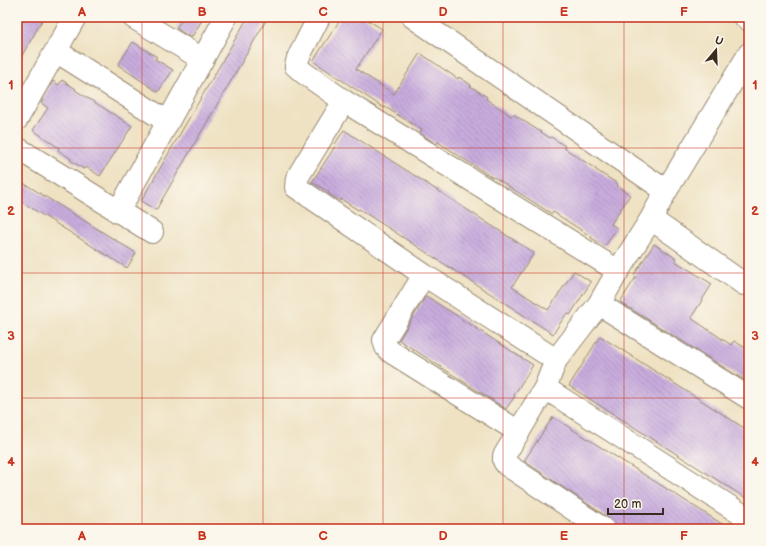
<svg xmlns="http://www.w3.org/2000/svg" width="766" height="546" viewBox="0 0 766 546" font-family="'Balsamiq Sans',sans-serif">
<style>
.building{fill:url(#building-back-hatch)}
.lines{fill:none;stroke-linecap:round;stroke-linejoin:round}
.street-casing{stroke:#958670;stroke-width:24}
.secondary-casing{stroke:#958670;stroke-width:24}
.street{stroke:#fff;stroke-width:22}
.secondary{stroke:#fff;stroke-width:22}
.grid{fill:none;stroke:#c8321e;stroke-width:1;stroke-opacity:0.55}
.neatline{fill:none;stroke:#c8321e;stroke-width:1.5}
.grid-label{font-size:13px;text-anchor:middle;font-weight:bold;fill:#c8321e}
</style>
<defs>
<pattern id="building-back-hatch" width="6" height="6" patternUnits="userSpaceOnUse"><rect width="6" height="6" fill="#c8acde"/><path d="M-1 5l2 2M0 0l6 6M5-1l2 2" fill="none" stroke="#a48cb3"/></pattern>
</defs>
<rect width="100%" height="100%" fill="#fbf7ec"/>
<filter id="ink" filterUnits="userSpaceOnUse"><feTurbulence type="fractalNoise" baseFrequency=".025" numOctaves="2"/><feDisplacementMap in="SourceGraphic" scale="8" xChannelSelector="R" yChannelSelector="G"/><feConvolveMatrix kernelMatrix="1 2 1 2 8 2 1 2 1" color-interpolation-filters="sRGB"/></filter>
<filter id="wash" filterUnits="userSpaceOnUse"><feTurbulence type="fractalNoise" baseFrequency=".012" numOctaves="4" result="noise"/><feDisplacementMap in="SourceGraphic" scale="16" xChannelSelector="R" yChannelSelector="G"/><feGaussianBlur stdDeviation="0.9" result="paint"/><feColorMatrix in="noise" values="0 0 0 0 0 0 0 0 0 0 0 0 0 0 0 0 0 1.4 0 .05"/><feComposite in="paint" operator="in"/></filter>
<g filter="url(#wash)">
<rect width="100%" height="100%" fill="#efe2c3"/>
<g id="blocks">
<path class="building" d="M24 17H44L17 64V29Z
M184 17H204L191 38 176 28Z
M248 17H268L156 210 141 201Z
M342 17H363L382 29 356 69 394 94 420 53 458 79 459 77 471 85 470 86 487 97 486 99 511 116 513 114 550 138 551 137 565 146 564 148 596 169V170L618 184 617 186 630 195 611 224 617 228 605 246 591 238 592 237 553 212 552 214 494 177 493 178 438 142 436 144 420 133 422 130 385 107 384 108 313 61Z
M133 42 157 57 155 59 173 70 158 92 118 65Z
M62 80 76 89 75 90 132 126 100 176 86 167 84 169 70 160 71 159 58 150 59 148 33 130 48 108 41 103 53 81 59 85Z
M344 130 534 253 512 287 548 310 574 271 591 282 570 315 567 313 553 334 359 209 358 210 341 199 340 201 328 193 329 192 312 182 336 145 335 144Z
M17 179 136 253 127 268 17 199Z
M654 244 677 259 675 261 712 284 691 318 731 345 734 341 749 350V383L620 302 636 277 634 275Z
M426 296 533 365 514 395 515 396 506 409 399 340Z
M600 336 749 431V500L569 386Z
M553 417 697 508 730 529H621L615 525 610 519 524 461Z"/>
</g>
</g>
<g filter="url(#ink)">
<use href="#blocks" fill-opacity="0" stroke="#958670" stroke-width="1"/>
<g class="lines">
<defs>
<path id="street" d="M133 17 202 59
M319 17 298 58 296 66 304 73 344 101 618 271
M413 17 666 191
M56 51 168 122
M344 101 297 178 296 187 424 275 556 360
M17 119 75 17
M17 148 152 232
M118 212 226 17
M651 219 744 284
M424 275 384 340 386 347 391 352 519 432
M599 304 749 398
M545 388 749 519
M603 529 507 465 504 461V456L545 388 556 360 599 304 618 271 651 219 666 191 749 54"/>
<path id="secondary" d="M745 17 749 20"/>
</defs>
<use href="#street" class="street-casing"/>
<use href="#secondary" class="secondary-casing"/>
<use href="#street" class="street"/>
<use href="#secondary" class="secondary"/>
</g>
</g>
<path class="grid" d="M142 17V529M263 17V529M383 17V529M503 17V529M624 17V529M17 148H749M17 273H749M17 398H749"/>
<rect width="766" height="546" fill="none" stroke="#fbf7ec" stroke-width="44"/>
<g transform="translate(716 50) rotate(19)" stroke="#fbf7ec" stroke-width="3" paint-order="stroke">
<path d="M0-3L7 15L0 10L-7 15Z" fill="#3b2a1e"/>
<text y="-6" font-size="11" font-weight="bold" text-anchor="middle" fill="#3b2a1e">U</text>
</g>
<path d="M608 508v6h55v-6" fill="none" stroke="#3b2a1e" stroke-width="2"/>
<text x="614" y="508" font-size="12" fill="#3b2a1e" stroke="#fbf7ec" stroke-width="3" paint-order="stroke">20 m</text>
<rect x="22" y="22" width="722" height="502" class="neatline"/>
<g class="grid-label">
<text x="82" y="16">A</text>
<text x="202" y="16">B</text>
<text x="323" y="16">C</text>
<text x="443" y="16">D</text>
<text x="564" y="16">E</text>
<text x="684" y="16">F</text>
<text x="11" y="89">1</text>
<text x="755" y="89">1</text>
<text x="11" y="215">2</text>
<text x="755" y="215">2</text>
<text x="11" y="340">3</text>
<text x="755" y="340">3</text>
<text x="11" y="466">4</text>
<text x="755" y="466">4</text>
<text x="82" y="540">A</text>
<text x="202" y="540">B</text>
<text x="323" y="540">C</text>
<text x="443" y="540">D</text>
<text x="564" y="540">E</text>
<text x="684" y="540">F</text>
</g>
</svg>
